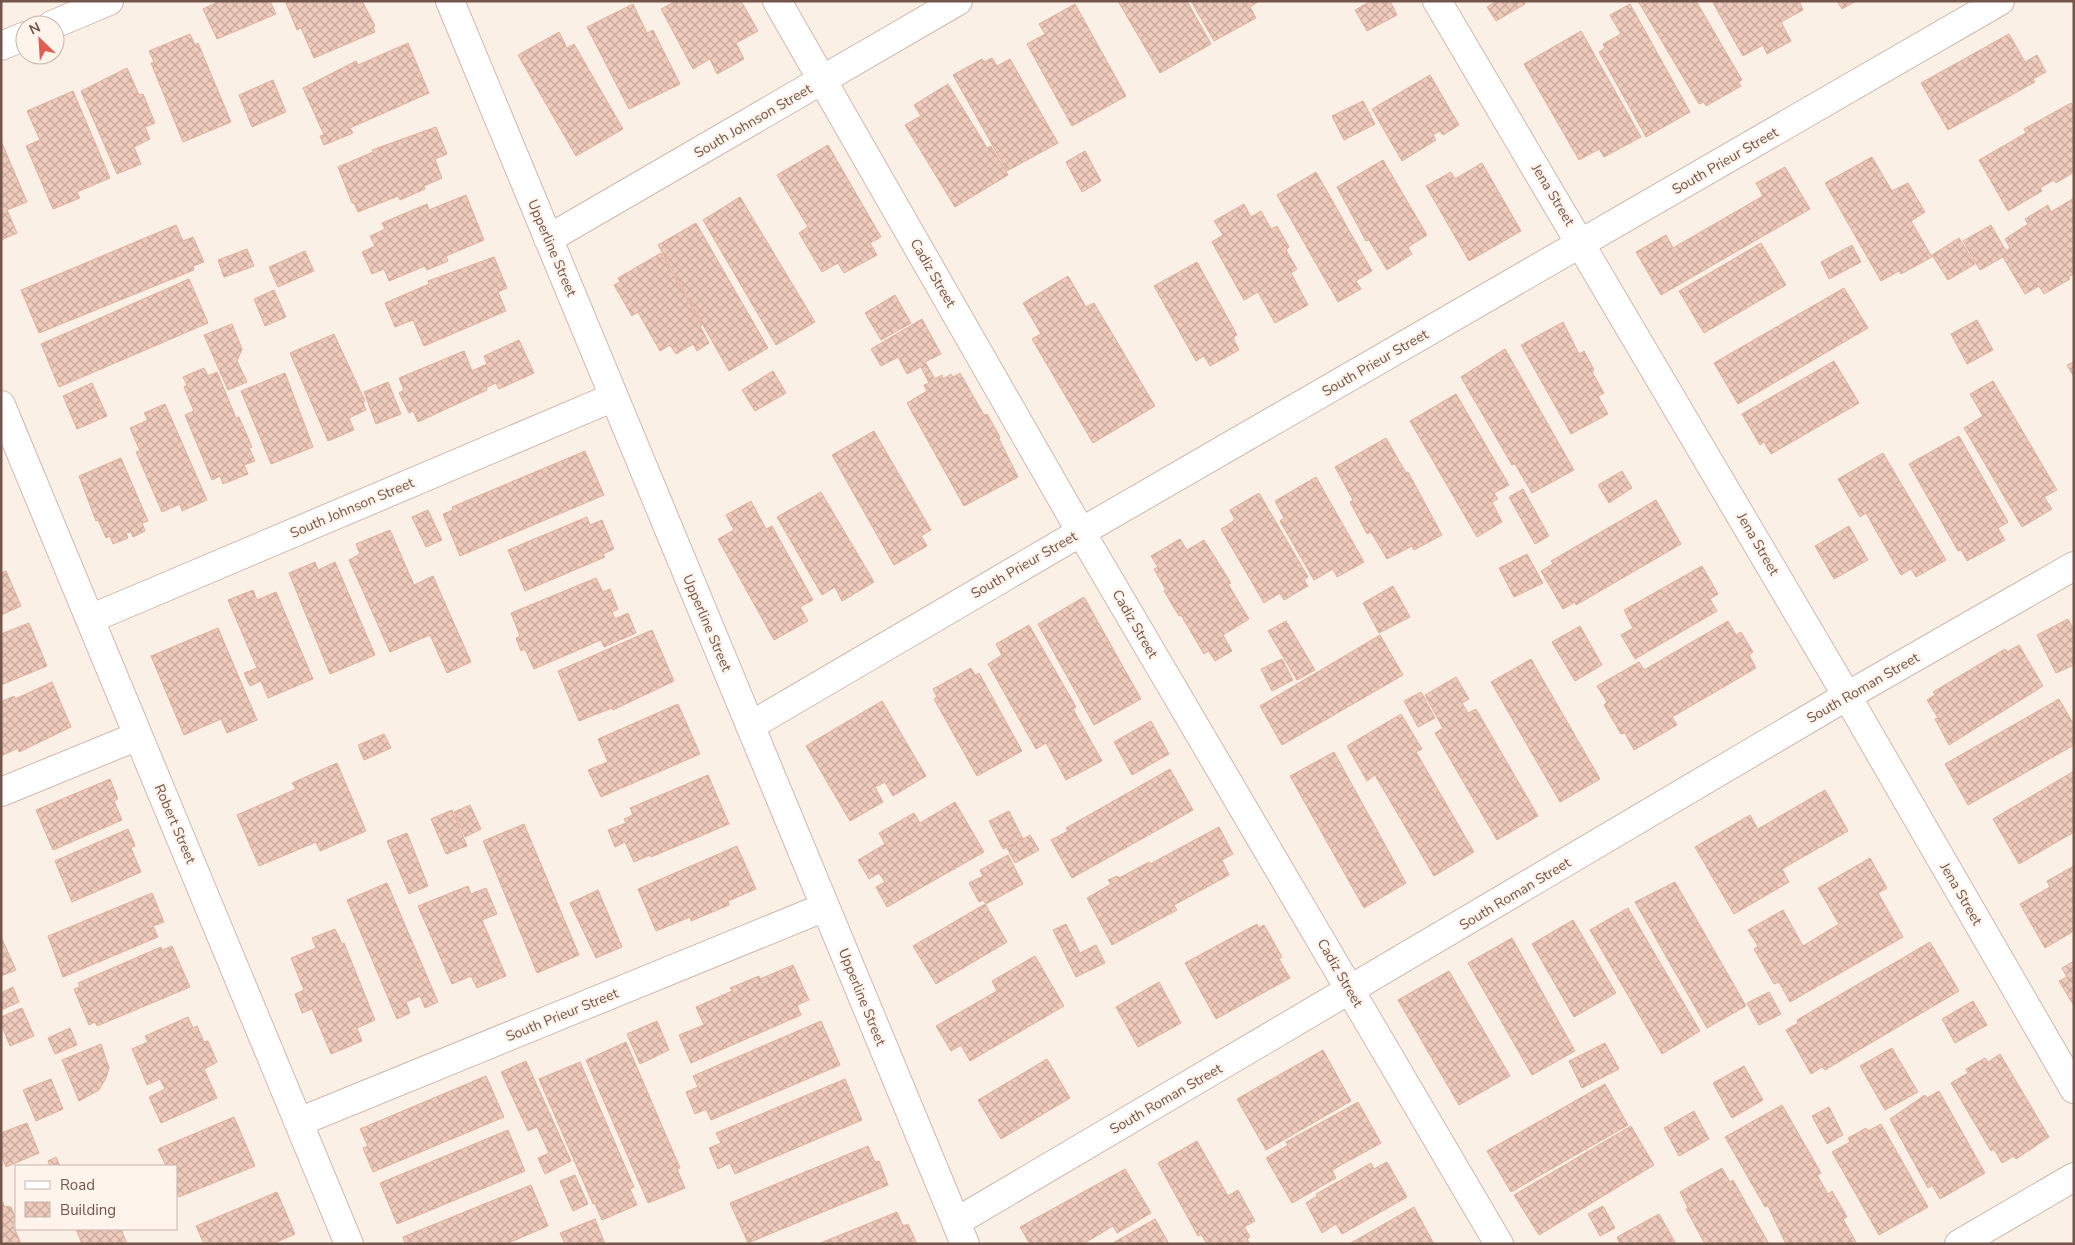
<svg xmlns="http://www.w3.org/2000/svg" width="2075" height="1245" viewBox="0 0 2075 1245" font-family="'Nunito Sans',sans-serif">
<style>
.building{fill:url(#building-cross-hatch);stroke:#e1b09f}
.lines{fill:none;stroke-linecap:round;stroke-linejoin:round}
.street-casing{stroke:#ceb9af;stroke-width:30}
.street{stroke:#fff;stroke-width:28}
.labels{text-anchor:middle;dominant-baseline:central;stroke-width:4.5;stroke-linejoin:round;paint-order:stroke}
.street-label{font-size:14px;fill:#73554b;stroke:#fef4eb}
</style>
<defs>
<pattern id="building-cross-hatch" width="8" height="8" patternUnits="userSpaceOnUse" patternTransform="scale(1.25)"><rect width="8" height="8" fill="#efcbbe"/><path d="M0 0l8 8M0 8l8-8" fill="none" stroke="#c6a89c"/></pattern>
</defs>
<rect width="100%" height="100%" fill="#fbf0e5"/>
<path class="building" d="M220 1H270L276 14 217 39 203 9Z
M290 1H362L375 26 373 27 375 32 314 58 301 28 297 30 286 3Z
M676 1H741L758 31 736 43 744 59 717 74 710 59 693 69 661 9Z
M1118 1H1187L1211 44 1160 73Z
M1191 1H1259L1250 7 1256 18 1214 41Z
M1371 1H1390L1397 15 1367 31 1355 10Z
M1497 1H1524L1525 4 1496 21 1487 7Z
M1638 1H1696L1742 80 1738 82 1741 86 1706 106 1704 102 1699 104Z
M1712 1H1799L1803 10 1781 22 1791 41 1767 54 1763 45 1743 56Z
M1837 1H1856L1842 9Z
M633 4 647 33 653 30 680 84 629 109 587 27Z
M1075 4 1126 96 1072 126 1027 44 1045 34 1039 24Z
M1630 4 1690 112 1646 137 1599 52 1605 48 1603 44 1621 34 1610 15Z
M1581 31 1641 137 1604 157 1599 149 1579 160 1524 64Z
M559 32 567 48 574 44 623 129 576 156 518 55Z
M190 34 195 45 198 43 231 122 183 142 151 63 154 62 149 51Z
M2009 34 2025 62 2037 55 2046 72 2033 79 2035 82 1948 130 1921 83Z
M408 43 429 93 350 128 353 133 324 145 320 136 324 135 303 88 356 61 358 65Z
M992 58 997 66 1010 59 1058 143 1007 171 953 75 982 59 984 62Z
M127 68 139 95 143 94 155 123 145 127 150 139 134 147 141 164 117 174 81 91Z
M1430 75 1459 125 1443 135 1440 131 1433 135 1436 140 1402 161 1372 109Z
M273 80 286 112 252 127 239 95Z
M948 84 987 148 991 146 1008 175 955 207 905 125 921 116 914 105Z
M73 91 110 178 77 192 80 198 53 209 26 146 40 140 27 111Z
M1363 101 1375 124 1344 140 1332 116Z
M2071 103 2074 107V172L2056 183 2054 180 2040 188 2042 191 2008 211 1979 160 2026 133 2024 129Z
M436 127 447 154 435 159 442 178 424 186 425 189 400 200 398 196 358 212 354 203H352L338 167 373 152 372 150Z
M1 141 27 202 7 210 17 233 1 240Z
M828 145 881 237 870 243 877 255 844 273 838 263 822 272 799 233 808 227 777 175Z
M1085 151 1101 181 1082 192 1066 162Z
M1872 157 1892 191 1908 183 1925 212 1911 221 1932 257 1901 274 1899 271 1881 281 1825 183Z
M1383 160 1427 235 1408 247 1412 254 1387 270 1369 240 1366 241 1337 187Z
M1482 163 1521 231 1469 261 1426 186 1451 172 1455 179Z
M1785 167 1810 209 1661 295 1636 252 1666 235 1673 248 1763 196 1756 183Z
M1316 172 1372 271 1356 281 1361 289 1338 302 1277 195Z
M466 195 484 240 446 256 448 261 427 270 425 266 389 281 384 269 372 274 362 252 375 246 370 236 385 229 382 223 427 204 429 210Z
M740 197 815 322 776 345 703 220Z
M2074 198V274L2068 277 2070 279 2044 294 2039 286 2025 294 2003 257 1980 270 1963 241 1991 225 2006 251 2010 248 2005 239 2028 224 2025 219 2048 205 2051 212Z
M1244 204 1251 217 1261 211 1271 229 1277 226 1289 247 1286 250 1297 269 1291 273 1308 305 1275 323 1258 292 1244 300 1212 242 1223 235 1214 221Z
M696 223 768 348 729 371 658 245Z
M176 225 183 241 193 237 204 262 193 266 194 270 39 333 21 290Z
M1959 238 1975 264 1948 280 1932 255Z
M1761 243 1786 285 1704 333 1679 291Z
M1852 245 1861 262 1829 279 1821 262Z
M247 249 254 266 224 277 218 260Z
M305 251 314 271 278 287 269 267Z
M661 253 702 325 700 326 709 343 697 351 693 344 676 354 670 345 660 351 638 312 632 316 614 285 620 282 618 278Z
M494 257 507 288 498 292 506 311 424 346 413 320 395 327 385 303 429 284 428 281Z
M1197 262 1237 335 1233 338 1239 350 1210 366 1204 356 1196 361 1154 286Z
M1068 276 1086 307 1094 303 1155 406 1093 443 1032 339 1041 334 1023 303Z
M189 279 208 323 59 387 41 344Z
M1844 288 1868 328 1738 404 1714 363Z
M274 290 286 317 265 326 254 299Z
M895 295 911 323 881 340 865 313Z
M922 319 941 354 925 362 935 379 942 375 943 379 951 374 953 377 960 373 984 415 987 414 1000 437 999 439 1018 477 964 506 907 403 927 391 924 385 929 383 921 367 907 374 898 357 881 366 871 349Z
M1977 320 1993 350 1967 364 1951 334Z
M1563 322 1579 354 1584 351 1594 370 1592 372 1604 393 1598 396 1608 414 1571 434 1521 345Z
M232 324 242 349 237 361 247 382 228 390 204 335Z
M334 334 365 401 363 402 366 410 349 418 354 430 328 441 290 353Z
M519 340 534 373 499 389 496 383 487 387V390L418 422 413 411 409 413 399 393 404 390 399 378 464 351 472 371 487 364 484 356Z
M1505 349 1574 470 1532 493 1515 464 1512 465 1461 377Z
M1834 361 1859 403 1771 454 1764 442 1760 445 1742 414Z
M2074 362V377L2067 365Z
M204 368 208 376 217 372 236 418 239 417 252 447 249 448 255 461 244 465 248 474 223 484 220 476 212 480 185 415 194 411 184 387 187 385 183 377Z
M773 371 786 393 755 411 742 390Z
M285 373 313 447 271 464 241 391Z
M1993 381 2057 490 2044 497 2052 509 2022 527 1964 428 1983 416 1970 394Z
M388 382 401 414 376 424 364 392Z
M92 383 107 416 77 429 63 396Z
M1456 394 1509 485 1494 493 1498 499 1492 502 1502 522 1477 537 1410 421Z
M165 404 207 500 182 511 180 504 162 512 136 452 140 451 130 428 148 420 144 413Z
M874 431 931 530 921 536 927 546 894 565 832 455Z
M1959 436 2008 522 1998 528 2005 540 1967 561 1961 550 1958 551 1909 464Z
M1386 438 1406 473 1408 472 1442 535 1414 550 1412 546 1387 559 1371 532 1367 534 1350 502 1353 500 1335 467Z
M585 451 604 495 460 556 443 514 453 510 452 507Z
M1883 453 1946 560 1916 577 1911 569 1901 575 1866 513 1860 517 1838 479Z
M121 458 148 521 142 523 145 531 133 537 131 532 126 533 128 538 113 544 110 536 106 538 98 520 96 521 79 476Z
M1622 471 1632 488 1609 503 1598 485Z
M1316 477 1364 562 1337 577 1333 569 1314 580 1280 521 1284 518 1275 501Z
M1523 489 1549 536 1535 544 1509 497Z
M821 492 874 582 842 601 835 587 822 595 777 517Z
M1259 493 1308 577 1304 580 1308 586 1284 600 1280 593 1264 603 1221 529 1235 520 1230 510Z
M1656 500 1681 544 1576 605 1575 602 1563 609 1541 571 1553 564 1551 561Z
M751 501 766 529 772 526 813 600 800 607 808 621 774 640 718 539 734 530 726 515Z
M428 510 442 540 426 547 412 517Z
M587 517 590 525 602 520 614 549 603 554 605 557 525 591 508 550Z
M1849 526 1868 560 1834 579 1815 546Z
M390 530 414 585 433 576 471 662 447 673 430 635 390 652 349 560 360 554 356 544Z
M1180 539 1187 550 1204 540 1231 583 1228 584 1249 619 1223 635 1232 651 1215 661 1209 651 1204 654 1181 615 1179 616 1164 591 1166 590 1154 569 1158 567 1151 556Z
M1527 554 1543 583 1514 597 1499 568Z
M315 562 318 570 335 562 375 655 330 674 289 573Z
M1702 566 1718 594 1710 599 1717 611 1635 659 1621 635 1633 628 1624 610Z
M6 571 21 606 1 615V573Z
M596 578 603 592 610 589 618 609 612 612 615 619 628 613 636 633 604 647 601 640 534 669 525 649 521 651 516 638 520 636 511 613Z
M1393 586 1410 617 1379 633 1363 603Z
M253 590 257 600 276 592 313 679 268 698 261 681 250 686 244 673 257 668 228 600Z
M1084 597 1141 699 1094 725 1038 624Z
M2068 619 2074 630V665L2056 673 2037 635Z
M1286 621 1315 670 1297 680 1268 631Z
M1728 621 1736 635 1741 632 1753 652 1749 655 1756 668 1672 717 1677 725 1634 750 1625 733 1621 734 1604 705 1607 702 1597 686 1639 662 1644 670Z
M29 623 47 666 1 685V634Z
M1029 625 1076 707 1073 709 1102 761 1066 780 1046 743 1036 749 988 664 1002 655 996 644Z
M1580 626 1602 665 1575 681 1552 642Z
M218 628 257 720 227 733 221 719 184 735 151 656Z
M652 630 674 681 613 710 612 708 579 721 558 671Z
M1380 635 1403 675 1282 745 1260 706Z
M2019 645 2043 686 1949 745 1935 719 1938 718 1927 700 1935 695 1933 692 2005 649 2007 652Z
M1282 659 1293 680 1272 691 1261 669Z
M1531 659 1600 779 1560 802 1491 682Z
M971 668 975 675 979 673 1022 751 977 776 934 699 937 697 933 689Z
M1456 677 1469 699 1462 703 1468 713 1476 709 1538 816 1497 840 1435 733 1443 728 1425 695Z
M52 682 71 727 19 752 18 748 1 756V702L14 696 15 699Z
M1421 692 1435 718 1418 727 1404 701Z
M2059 699 2074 725V745L1968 805 1945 764Z
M882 701 926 776 893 796 885 782 875 787 883 802 850 821 806 746Z
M678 704 700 754 601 797 588 770 608 762 598 739Z
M1401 714 1422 749 1416 752 1474 852 1434 876 1375 775 1367 781 1347 746Z
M1151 721 1169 754 1132 775 1114 742Z
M384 734 391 748 364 760 358 745Z
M1334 752 1406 883 1364 908 1290 776Z
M337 763 366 831 320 851 316 842 259 866 237 815 296 789 292 783Z
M1170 769 1193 810 1072 878 1051 840 1068 831 1066 828Z
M2074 771V832L2019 864 1993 819Z
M708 775 729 824 651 857 650 855 634 862 625 842 615 847 608 830 626 823 624 819 633 815 630 808Z
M110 779 118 799 114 801 122 820 53 850 36 810Z
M1825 790 1848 831 1782 869 1789 882 1734 914 1695 847 1750 815 1758 829Z
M955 802 984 852 887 907 876 887 885 882 879 873 869 879 858 860 885 844 879 833 914 813 920 823Z
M470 805 481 829 465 837 454 812Z
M452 810 467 846 446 854 431 819Z
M1009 811 1023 839 1003 849 989 821Z
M524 824 579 955 537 973 483 841Z
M1219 827 1233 854 1222 860 1229 875 1174 905 1177 910 1112 945 1087 898 1111 884 1108 880 1117 876 1119 878 1149 862 1150 864Z
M128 829 135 846 131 848 141 872 72 902 55 861Z
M407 833 428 886 409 894 387 841Z
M1030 835 1039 850 1015 863 1007 848Z
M737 846 756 889 728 901 729 905 691 921 690 917 656 931 638 889Z
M1008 855 1023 884 986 904 983 900 979 902 969 883 983 876 980 870Z
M1870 858 1887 888 1878 893 1903 937 1790 1002 1779 982 1774 984 1754 949 1758 946 1748 930 1783 910 1803 946 1839 924 1818 888Z
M2074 866V931L2045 948 2020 904 2050 887 2047 881Z
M1675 882 1746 1006 1707 1028 1635 902Z
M387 883 438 1002 425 1008 420 996 406 1002 410 1013 397 1019 347 900Z
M468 886 471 894 486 888 497 914 482 920 506 976 477 988 471 976 452 984 418 906Z
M598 890 622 947 596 958 570 903Z
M152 893 164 922 153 926 158 937 63 977 48 936Z
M985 904 1007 942 936 984 913 946Z
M1628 908 1700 1031 1662 1054 1590 930Z
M1573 920 1616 993 1574 1017 1532 944Z
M1066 924 1080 953 1096 945 1105 963 1076 977 1053 930Z
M1257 924 1258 928 1264 925 1282 957 1279 959 1290 978 1216 1019 1185 963Z
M335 929 342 944 344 943 375 1020 357 1028 362 1041 331 1054 312 1009 302 1013 295 994 304 990 291 958 316 948 312 938Z
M1 937 16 970 1 976Z
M1512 938 1575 1051 1532 1075 1468 963Z
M1930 942 1959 991 1825 1070 1822 1067 1811 1074 1786 1030 1798 1023 1797 1020Z
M172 946 190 987 97 1026 95 1022 89 1025 74 989 80 987 78 983 161 947 162 950Z
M1035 956 1064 1006 970 1061 961 1045 951 1051 936 1026 997 991 992 981Z
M2074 961V1006L2059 981 2067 977 2062 968Z
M793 965 809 1000 797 1005 801 1015 691 1063 679 1035 704 1025 696 1007 732 991 730 988 759 976 760 979Z
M1449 971 1510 1076 1459 1105 1398 1000Z
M1159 982 1181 1023 1138 1047 1116 1007Z
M13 987 19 1002 1 1010V993Z
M1769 992 1781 1014 1759 1025 1747 1003Z
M1973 1001 1987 1025 1955 1043 1942 1019Z
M22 1008 34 1036 10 1046 1 1024V1017Z
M188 1017 193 1028 197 1026 204 1042 208 1041 217 1062 204 1069 217 1098 161 1123 149 1097 165 1089 160 1079 147 1085 132 1049 148 1042 145 1036Z
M657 1021 669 1050 640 1064 627 1034Z
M821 1021 840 1065 711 1120 706 1109 695 1114 686 1092 698 1087 693 1076Z
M70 1028 77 1045 55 1054 48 1038Z
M626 1042 680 1168 677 1169 685 1188 648 1203 586 1060Z
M1605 1043 1619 1069 1582 1088 1569 1061Z
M101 1044 109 1068 106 1078 99 1090 79 1101 62 1060Z
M1892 1048 1918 1092 1885 1110 1860 1066Z
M1323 1050 1351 1101 1266 1150 1237 1099Z
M2000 1054 2049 1137 2016 1159 2014 1156 2002 1163 1994 1149 1991 1151 1951 1083 1968 1073 1966 1069 1985 1058 1988 1062Z
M1047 1059 1070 1098 1001 1139 978 1100Z
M526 1061 571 1161 545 1174 538 1158 549 1153 537 1127 528 1131 501 1072Z
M580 1062 634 1187 630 1189 637 1205 602 1220 595 1204H593L539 1079Z
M1744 1066 1763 1100 1732 1118 1713 1083Z
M486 1076 504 1117 373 1172 363 1148 368 1146 360 1129Z
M51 1079 63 1109 36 1121 23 1090Z
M845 1079 862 1120 735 1174 730 1163 718 1169 709 1148 721 1143 716 1133Z
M1605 1084 1628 1125 1511 1192 1487 1151Z
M1939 1091 1985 1173 1940 1199 1932 1185 1928 1188 1890 1119 1925 1095 1927 1098Z
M1358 1102 1381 1143 1332 1170 1336 1178 1292 1203 1266 1158 1288 1145 1286 1142Z
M1782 1105 1821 1173 1817 1175 1828 1194 1832 1191 1847 1217 1843 1219 1857 1244H1786L1768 1206 1765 1207 1725 1137Z
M1829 1107 1843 1135 1827 1144 1812 1116Z
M1694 1111 1709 1139 1679 1156 1664 1128Z
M234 1117 255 1166 179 1197 176 1191V1166H166L158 1149Z
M27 1123 39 1153 6 1167 1 1155V1133Z
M1881 1124 1928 1207 1879 1235 1832 1152 1850 1142 1848 1138 1866 1128 1868 1131Z
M1631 1126 1654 1165 1539 1235 1514 1195Z
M508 1130 525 1171 397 1224 380 1183Z
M1197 1141 1228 1196 1238 1190 1255 1221 1244 1227 1250 1237 1247 1239 1250 1244H1207L1201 1234 1198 1236 1158 1163Z
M868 1146 875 1162 879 1161 888 1185 748 1243 730 1203Z
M56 1157 60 1166H50L48 1161Z
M1387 1162 1407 1197 1342 1234 1336 1224 1322 1233 1306 1203 1317 1196 1316 1194 1371 1163 1374 1169Z
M1722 1168 1730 1182 1733 1180 1769 1244H1705L1686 1209 1688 1208 1680 1192Z
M1125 1169 1151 1213 1117 1233 1113 1226 1083 1244H1030L1020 1227Z
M575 1175 588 1204 573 1211 560 1181Z
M531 1185 548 1226 506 1244H405L403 1237Z
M277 1192 295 1234 272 1244H204L196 1226Z
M3 1202 4 1206 11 1207 16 1219 13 1225 21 1244H1Z
M1603 1206 1615 1228 1600 1236 1588 1214Z
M1414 1207 1434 1244H1349Z
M897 1212 903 1226 908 1224 917 1244H818Z
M1659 1214 1676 1244H1620L1617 1237Z
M595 1219 605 1244H565L560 1233Z
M1155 1219 1169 1244H1111Z
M76 1229H121L127 1244H82Z"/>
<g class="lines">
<defs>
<path id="street" d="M450 1 965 1244
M777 1 1081 532 1499 1244
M1437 1 1847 696 2074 1089
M52 25 109 1
M1 46 25 36
M548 239 958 1
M1 405 349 1244
M90 619 614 397
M750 726 1081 532 2000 1
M1 792 138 736
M299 1122 825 907
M956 1222 1847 696 2074 566
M1959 1244 2074 1177"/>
</defs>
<use href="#street" class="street-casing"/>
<use href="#street" class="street"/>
</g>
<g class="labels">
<g class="street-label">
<text transform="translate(753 121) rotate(-30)">South Johnson Street</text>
<text transform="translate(1725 161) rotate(-30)">South Prieur Street</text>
<text transform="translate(1553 195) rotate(59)">Jena Street</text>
<text transform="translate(552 248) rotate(67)">Upperline Street</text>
<text transform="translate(933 273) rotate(60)">Cadiz Street</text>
<text transform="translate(1375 363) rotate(-30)">South Prieur Street</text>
<text transform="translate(352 508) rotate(-23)">South Johnson Street</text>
<text transform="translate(1758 544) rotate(60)">Jena Street</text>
<text transform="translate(1024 565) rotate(-30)">South Prieur Street</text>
<text transform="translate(707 623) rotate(67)">Upperline Street</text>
<text transform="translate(1135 624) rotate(60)">Cadiz Street</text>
<text transform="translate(1863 688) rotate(-30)">South Roman Street</text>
<text transform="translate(175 824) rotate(67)">Robert Street</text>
<text transform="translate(1515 894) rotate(-31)">South Roman Street</text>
<text transform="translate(1961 894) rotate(60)">Jena Street</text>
<text transform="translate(1340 973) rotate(60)">Cadiz Street</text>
<text transform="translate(862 997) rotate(68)">Upperline Street</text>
<text transform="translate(562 1015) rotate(-22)">South Prieur Street</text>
<text transform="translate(1166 1099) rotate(-30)">South Roman Street</text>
</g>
</g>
<rect width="2075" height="1245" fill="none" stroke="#73554b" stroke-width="5"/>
<rect x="15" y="1165" width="162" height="65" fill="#fef4eb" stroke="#c6b4ab"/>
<rect x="25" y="1181" width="25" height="8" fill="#ffffff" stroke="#c6b4ab"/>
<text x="60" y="1190" font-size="15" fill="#73554b">Road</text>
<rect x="25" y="1202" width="25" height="15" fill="url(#building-cross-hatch)" stroke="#c6b4ab"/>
<text x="60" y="1215" font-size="15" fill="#73554b">Building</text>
<g transform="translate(40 40) rotate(335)"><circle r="24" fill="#fef4eb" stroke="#c6b4ab"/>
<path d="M0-4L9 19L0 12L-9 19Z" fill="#df5e4f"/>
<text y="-8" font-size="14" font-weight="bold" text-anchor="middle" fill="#73554b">N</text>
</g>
</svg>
